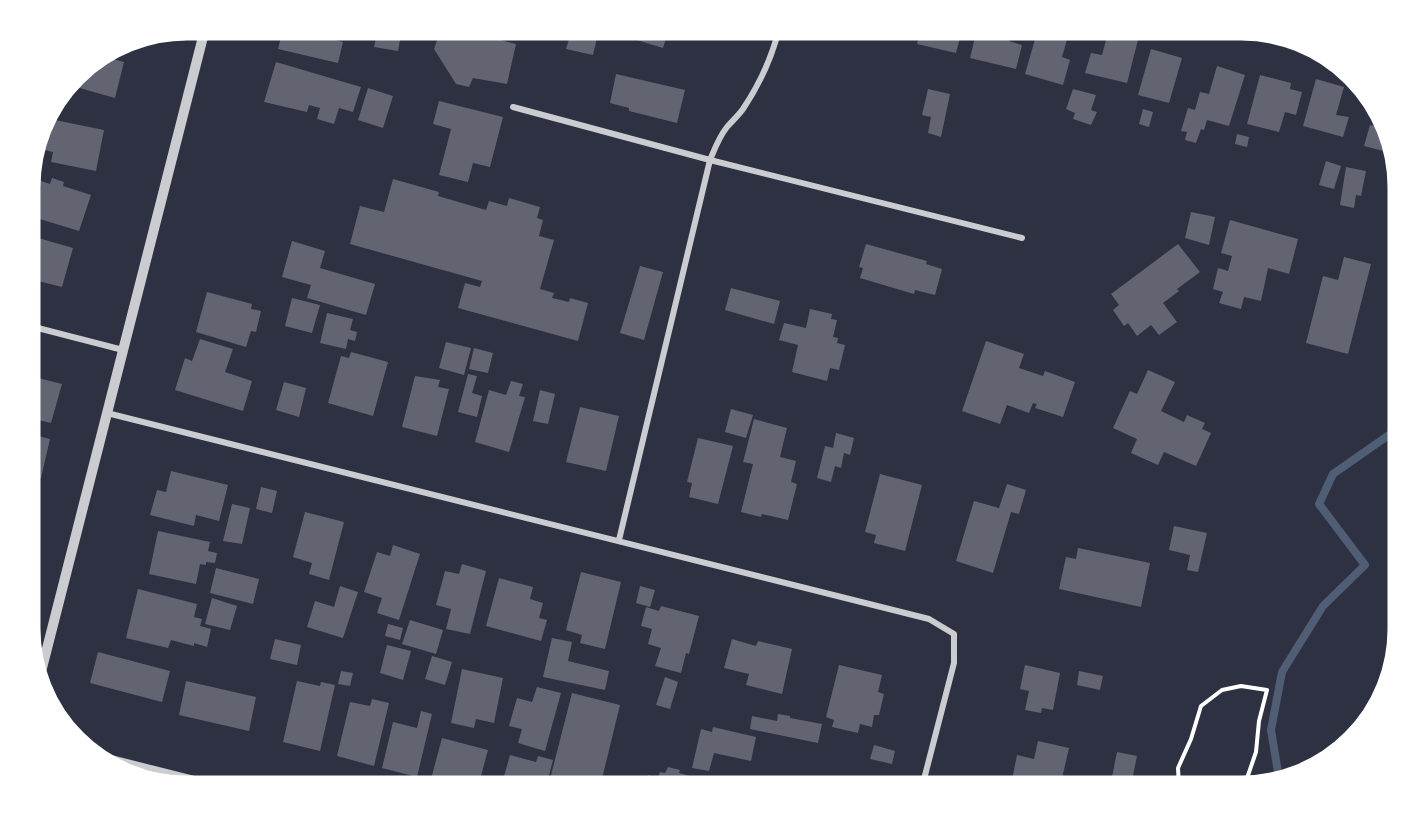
<svg xmlns="http://www.w3.org/2000/svg" width="1428" height="816" viewBox="0 0 1428 816" font-family="'IBM Plex Sans',sans-serif">
<style>
.lines{fill:none;stroke-linecap:round;stroke-linejoin:round}
.stream{stroke:#4f5d75;stroke-width:8}
.building{fill:#626471}
.path{stroke:#fff;stroke-width:4}
.minor{stroke:#caccd0;stroke-width:6}
.tertiary{stroke:#caccd0;stroke-width:10}
.rim{fill:none;stroke:#fff;stroke-width:3}
</style>
<rect width="100%" height="100%" fill="#2d3142"/>
<g class="lines">
<path class="stream" d="M1279 778 1271 730 1282 672 1323 606 1365 565 1319 504 1333 474 1399 428"/>
</g>
<path class="building" d="M283 29H323L321 36 343 42 338 63 278 49Z
M378 29H402L398 51 374 47Z
M441 29H458L516 44 507 84 473 78 469 87 456 84 434 49Z
M572 29H599L593 55 566 49Z
M608 29H669L663 48 607 31Z
M921 29 962 30 956 53 917 44Z
M977 29H1013L1009 41 1022 45 1016 69 970 58Z
M1038 29 1068 36 1062 57 1070 60 1063 85 1025 74Z
M1109 29 1139 36 1127 83 1085 73 1091 53 1102 55Z
M1151 49 1182 58 1169 103 1138 95Z
M101 56 124 62 115 98 69 85 82 68Z
M276 62 361 87 353 112 339 108 334 124 317 119 320 108 309 105 307 112 264 102Z
M1217 66 1245 75 1229 126 1207 120 1204 130 1201 129 1196 143 1185 140 1187 132 1181 131 1188 108 1195 110 1200 92 1209 94Z
M616 74 685 90 677 123 629 111V108L610 103Z
M1260 75 1291 83 1290 89 1302 92 1296 115 1285 112 1279 132 1247 124Z
M1316 79 1344 87 1336 115 1349 117 1343 137 1303 126Z
M368 88 393 96 383 128 358 120Z
M928 89 950 94 941 137 928 133 931 117 922 115Z
M1073 89 1096 95 1091 110 1097 112 1091 125 1073 119 1075 113 1066 109Z
M439 101 503 117 490 167 473 163 468 182 439 175 451 129 433 124Z
M1143 109 1153 112 1149 127 1139 124Z
M50 119 104 130 96 171 51 162 53 152 44 150Z
M1381 122 1391 153 1364 146 1370 125 1380 127Z
M1237 134 1249 137 1247 147 1235 144Z
M1326 161 1341 166 1334 189 1319 185Z
M1346 167 1366 171 1361 196 1356 195 1354 208 1340 205Z
M52 178 64 182 63 186 91 195 79 231 30 216V190L35 179 50 184Z
M393 179 439 192 438 196 486 210 489 201 507 206 509 198 540 207 537 218 543 220 539 236 554 240 540 289 554 293 552 298 569 302 570 298 588 303 578 341 458 308 465 283 480 287 482 281 350 244 360 206 384 212Z
M1191 212 1215 217 1209 245 1185 238Z
M1230 220 1298 239 1289 274 1268 268 1261 301 1244 297 1241 309 1219 303 1223 292 1213 289 1218 268 1228 271 1232 256 1221 253Z
M35 237 73 248 62 287 30 279V247H32Z
M292 241 325 251 320 268 375 284 366 315 307 298 311 285 282 277Z
M866 244 927 261 926 264 942 269 935 295 915 290 914 294 860 278 863 268 859 267Z
M1178 244 1200 272 1177 289 1179 291 1163 303 1177 322 1159 335 1151 325 1137 336 1128 323 1124 326 1113 310 1119 305 1111 294Z
M1344 257 1371 264 1348 354 1306 343 1323 276 1338 280Z
M640 266 663 272 644 340 620 333Z
M731 288 780 301 774 324 725 310Z
M207 292 252 304 251 309 261 311 256 332 251 331 246 347 196 332Z
M292 298 320 305 312 333 285 326Z
M810 309 832 314 831 319 837 320 833 337 838 338 837 343 845 345 839 370 830 368 827 381 792 372 798 345 779 340 784 323 806 328Z
M327 313 353 319 350 330 357 332 355 341 348 339 346 349 320 343Z
M200 339 233 349 225 372 252 381 243 411 175 390 185 358 192 361Z
M986 341 1024 354 1019 368 1043 376 1045 371 1075 382 1063 417 1035 408 1037 404 1033 403 1029 413 1007 405 1000 424 962 411Z
M446 342 471 348 464 375 439 368Z
M474 348 493 353 488 373 469 369Z
M351 352 388 362 373 416 328 403 341 356 349 358Z
M1148 370 1175 382 1161 411 1184 422 1187 415 1205 423 1202 429 1211 433 1196 466 1164 452 1158 465 1131 453 1137 439 1113 428 1130 391 1137 394Z
M468 374 477 376 472 393 482 396 477 417 458 412Z
M30 376 62 384 51 423 30 418Z
M415 376 440 380 438 387 449 389 437 436 402 427Z
M511 381 523 384 519 396 525 397 509 452 475 442 489 390 506 395Z
M284 382 306 388 299 417 276 410Z
M540 390 555 394 548 424 533 421Z
M580 407 619 416 606 471 566 462Z
M731 409 753 415 746 438 725 432Z
M754 419 787 428 780 457 796 461 791 482 797 484 788 520 762 514 761 517 741 512 753 464 743 462Z
M836 433 854 438 850 455 844 453 841 468 835 466 831 482 817 478 825 446 833 448Z
M30 434 50 439 41 478 30 475Z
M698 438 733 446 718 504 689 497 692 483 687 482Z
M171 471 228 485 219 521 196 515 194 526 150 515 157 490 166 492Z
M880 474 922 485 905 551 874 543 876 535 865 532Z
M1007 484 1026 490 1019 514 1011 512 993 573 956 561 974 501 999 508Z
M261 487 277 491 272 513 256 509Z
M232 504 250 508 242 544 223 541Z
M305 512 344 522 329 580 309 574 312 563 293 557Z
M1174 526 1207 533 1198 572 1187 570 1190 555 1169 550Z
M158 531 210 542 208 551 217 553 215 563 206 562V565L200 564 196 584 149 574Z
M393 545 420 554 399 620 377 613 382 598 364 592 377 552 390 556Z
M1078 548 1150 563 1141 607 1059 589 1066 557 1076 559Z
M462 564 486 571 470 634 446 629 451 609 436 605 445 571 459 574Z
M216 568 259 579 253 604 210 593Z
M581 572 621 582 605 649 580 643 582 635 566 630Z
M499 578 533 587 530 599 543 603 539 618 547 620 541 641 486 626Z
M340 586 358 592 343 638 307 627 315 601 334 607Z
M640 586 655 590 650 607 636 603Z
M138 589 197 604 194 617 202 619 200 626 211 629 207 647 194 643V646L171 640 168 648 126 638Z
M212 598 237 606 230 630 205 624Z
M661 606 699 616 689 654 686 653 681 673 655 666 661 648 648 644 652 629 641 626 646 607 659 611Z
M410 620 443 630 436 654 402 644Z
M388 624 403 628 400 640 385 636Z
M552 638 572 642 568 661 609 671 605 690 543 677Z
M275 639 301 645 297 665 270 659Z
M732 639 756 646 758 641 792 649 782 694 746 685 749 674 724 668Z
M387 645 411 651 403 680 380 673Z
M98 652 170 671 162 702 90 683Z
M432 656 452 662 445 685 425 679Z
M839 665 882 675 878 692 884 694 879 715H874L872 727 860 724 858 733 832 727 834 720 826 717Z
M1025 665 1060 673 1053 710 1042 708 1041 713 1025 710 1029 691 1020 689Z
M462 669 503 678 494 723 476 719 474 728 451 723Z
M341 671 353 673 350 686 338 684Z
M1079 671 1103 676 1100 690 1077 685Z
M665 677 678 682 670 709 656 705Z
M186 681 256 697 249 731 179 715Z
M297 681 320 686 321 682 335 685 320 751 283 742Z
M537 687 561 693 545 751 518 743 522 729 509 726 517 698 532 702Z
M572 693 620 705 600 787H548Z
M372 699 389 703 374 766 337 756 350 702 370 706Z
M421 711 432 714 417 777 382 768 393 722 417 728Z
M778 714 790 716V718L822 724 818 743 750 729 752 716 777 721Z
M713 727 756 737 751 761 714 753 709 771 692 768 701 729 712 732Z
M442 738 488 750 478 787H456L457 785 431 779Z
M1038 741 1069 748 1060 787H1021L1011 785 1017 755 1034 759Z
M874 745 895 751 892 764 870 759Z
M1117 752 1137 756 1132 781 1112 777Z
M510 755 536 762 538 756 553 760 546 787H501Z
M668 767 680 770 679 773 690 776 686 787H644L648 775 658 778 660 772 665 773Z"/>
<g class="lines">
<path class="path" d="M1179 787 1178 768 1191 739 1201 706 1222 690 1241 686 1267 690 1259 721 1256 752 1244 787"/>
<path class="minor" d="M513 107 710 160C715 148 719 137 727 127 732 121 738 116 743 109 759 85 772 57 779 29
M30 326 123 350
M107 413 929 619 954 634V663L922 787
M619 540 710 160 1022 238
M95 754 226 787"/>
<path class="tertiary" d="M40 676 205 29"/>
</g>
<path d="M0 0H1428V816H0ZM187 39H1241A148 148 0 0 1 1389 187V629A148 148 0 0 1 1241 777H187A148 148 0 0 1 39 629V187A148 148 0 0 1 187 39Z" fill="#fff" fill-rule="evenodd"/>
<path class="rim" d="M187 39H1241A148 148 0 0 1 1389 187V629A148 148 0 0 1 1241 777H187A148 148 0 0 1 39 629V187A148 148 0 0 1 187 39Z"/>
</svg>
